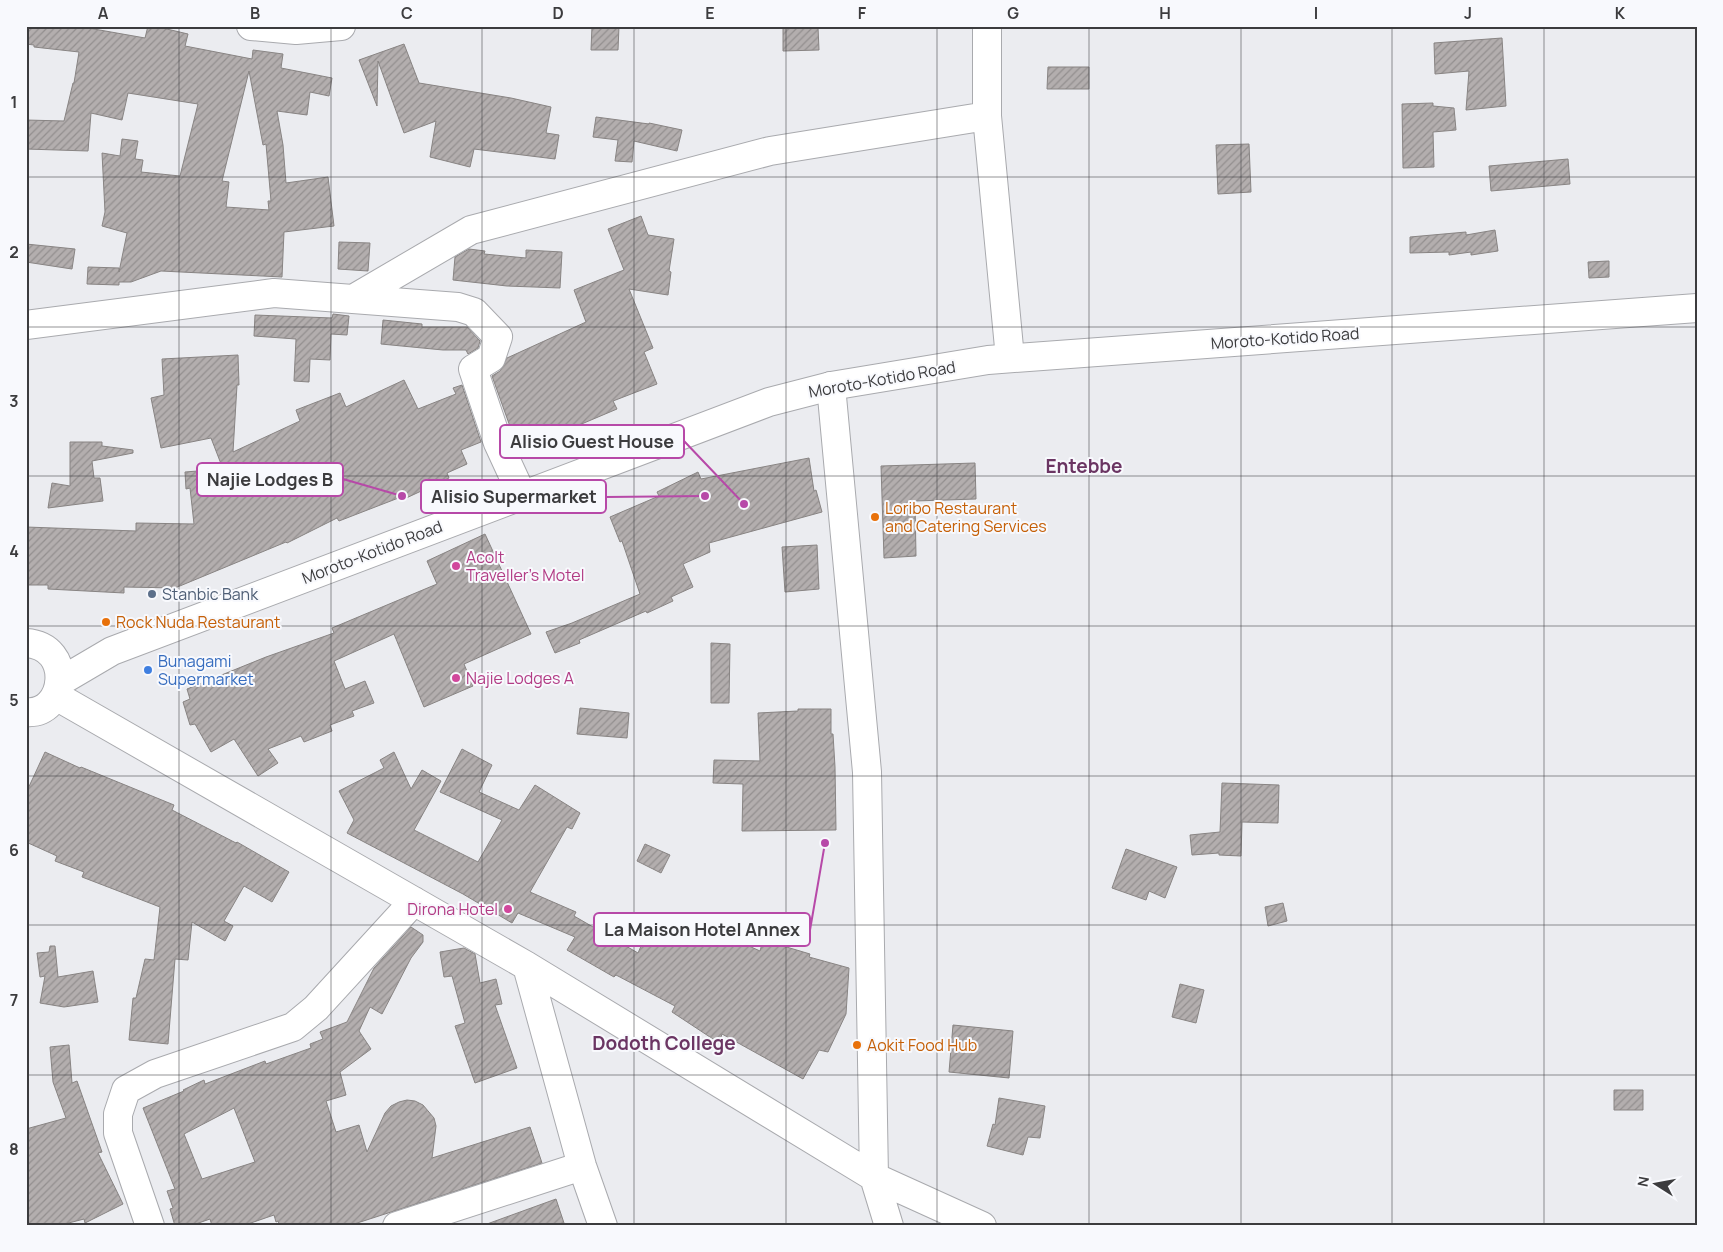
<svg xmlns="http://www.w3.org/2000/svg" width="1723" height="1252" viewBox="0 0 1723 1252" font-family="Manrope,sans-serif">
<style>
.building{fill:url(#building-hatch);stroke:#888483;fill-rule:evenodd}
.lines{fill:none;stroke-linecap:round;stroke-linejoin:round}
.minor-casing{stroke:#a9aaae;stroke-width:30}
.major-casing{stroke:#a9aaae;stroke-width:30}
.minor{stroke:#fff;stroke-width:28}
.major{stroke:#fff;stroke-width:28}
.grid{fill:none;stroke:#3c3c3e;stroke-width:1;stroke-opacity:0.55}
.food-dot{fill:#e8710a;stroke:#f8f9fd;stroke-width:2}
.hotel-dot{fill:#d1479c;stroke:#f8f9fd;stroke-width:2}
.service-dot{fill:#5c6f8a;stroke:#f8f9fd;stroke-width:2}
.shop-dot{fill:#3f7fe0;stroke:#f8f9fd;stroke-width:2}
.labels{text-anchor:middle;dominant-baseline:central;stroke-width:4;stroke-linejoin:round;paint-order:stroke}
.street-label{font-size:16px;fill:#3c3c3e;stroke:#f8f9fd}
.food-label{font-size:16px;fill:#c56008;stroke:#f8f9fd;text-anchor:start}
.hotel-label{font-size:16px;fill:#b23c85;stroke:#f8f9fd;text-anchor:start}
.service-label{font-size:16px;fill:#4e5e75;stroke:#f8f9fd;text-anchor:start}
.shop-label{font-size:16px;fill:#366cbe;stroke:#f8f9fd;text-anchor:start}
.quarter-label{font-size:19px;font-weight:bold;fill:#6b3563;stroke:#f8f9fd}
.leader{fill:none;stroke:#b749a8;stroke-width:2}
.callout-dot{fill:#b749a8;stroke:#f8f9fd;stroke-width:2}
.callout{fill:#f8f9fd;stroke:#b749a8;stroke-width:2}
.callout-label{font-size:18px;text-anchor:middle;font-weight:bold;fill:#3c3c3e}
.neatline{fill:none;stroke:#3c3c3e;stroke-width:2}
.grid-label{font-size:16px;text-anchor:middle;font-weight:bold;fill:#3c3c3e}
</style>
<defs>
<pattern id="building-hatch" width="6" height="6" patternUnits="userSpaceOnUse" patternTransform="scale(1.25)"><rect width="6" height="6" fill="#b3aeae"/><path d="M-1 1l2-2M0 6l6-6M5 7l2-2" fill="none" stroke="#938f8f"/></pattern>
</defs>
<rect width="100%" height="100%" fill="#ebecf0"/>
<path class="building" d="M26 26H77L145 38 148 26H154L188 34 185 46 252 59 253 50 283 54 281 68 332 78 329 96 310 92 307 115 277 111 283 145 286 183 328 177 334 226 284 232 282 277 161 271 131 282H119V285L87 284 88 267 119 268V272L127 233 102 226 105 212 102 153 120 156 122 139 138 141 135 159 143 160 141 172 180 176 198 104 128 93 122 120 91 113 88 151 26 149V120L64 121 73 83H74L79 52 34 47V45L26 44ZM249 71 263 145 266 144 271 201H268L269 210 226 207 229 182 222 181Z
M592 26H619L618 50H591Z
M818 27 819 50 783 51V28Z
M1502 38 1506 106 1466 110 1469 71 1435 74 1434 43Z
M404 44 419 83 511 98 551 107 546 133 559 135 555 159 474 149 470 167 430 157 436 121 404 133 378 61 377 106 359 60Z
M1048 67H1089V89H1047Z
M1433 103V106L1454 108 1456 130 1433 132 1434 167 1403 168 1402 104Z
M596 117 649 124V123L682 130 677 151 634 141 632 162 615 161 618 140 593 137Z
M1249 144 1251 192 1218 194 1216 145Z
M1568 159 1570 184 1491 191 1489 166Z
M641 216 648 235 674 239 669 271 671 272 668 295 629 289 653 348 644 352 657 384 613 401 617 409 565 431 563 428 517 446 492 376 500 371 507 358 586 322 574 290 624 270 608 229Z
M1495 230 1498 251 1471 255V252L1449 255V252L1410 253V237L1466 232V235Z
M339 242 370 243 368 271 338 269Z
M26 244 75 249 72 269 26 262Z
M469 249 485 251 484 254 526 258V250L562 252 560 288 507 286 453 280 455 257Z
M1609 261V277L1589 278 1588 262Z
M333 314 349 316 347 335 331 334 330 360 310 359 309 382 294 381 296 339 254 336 255 315 332 318Z
M383 320 422 324V327H467L480 341 478 348 468 354 466 350H443L381 344Z
M238 355 239 385H237L233 452 300 421 296 410 340 393 346 407 404 380 418 409 456 394 453 388 462 385 481 442 461 450 467 464 447 473 449 478 402 500 401 497 339 521 337 518 287 543 286 542 175 588 124 587V593L48 589V585H26V527L136 531V523L194 524 190 488 186 489 185 472 223 469 211 438 161 448 151 398 164 395 162 359Z
M70 442H102V446L133 450V453L92 461 94 478H100L103 501 48 508 52 483 70 486Z
M809 458 814 491 816 490 822 512 709 543 710 552 683 564 693 587 671 597 673 601 647 613 646 611 579 640 580 643 555 653 546 632 572 623 640 594 622 541 620 542 610 517 659 496 657 492 698 472 701 479Z
M975 463 976 499 915 501 916 556 884 558 881 466Z
M485 534 531 634 464 664 473 686 424 707 394 634 334 661 345 689 365 681 374 703 352 711 354 716 330 725 332 731 304 742 301 736 268 749 278 763 258 776 234 739 211 752 195 724 190 725 183 702 190 699 187 689 266 657 334 633 332 628 437 584 427 561Z
M817 545 819 589 785 592 782 547Z
M711 643 730 644 729 703H711Z
M580 708 629 713 627 738 577 734Z
M798 709H831V734H833L835 767 836 830 742 831 743 784 713 783 714 760 760 761 758 713 798 711Z
M462 749 492 765 479 792 519 810 535 785 580 813 572 829 567 827 530 892 576 912 574 916 638 953 652 921 680 933 682 929 713 946 720 933 760 951 763 940 810 954 809 957 849 968 846 1014 828 1052 819 1050 803 1079 722 1034 719 1043 672 1012 675 1006 616 975 614 977 567 950 575 937 518 913 512 923 463 894 347 833 354 820 339 791 384 768 380 760 394 752 411 789 422 770 441 781 414 830 478 862 502 820 440 792Z
M45 752 80 768 81 767 174 805 172 810 236 843 237 842 289 872 272 902 244 886 224 921 233 926 225 941 192 922 188 960 175 959 168 1044 129 1040 133 998H136L145 959 154 960 160 907 82 877 84 872 55 861 57 856 26 842V793Z
M1222 783 1279 785 1278 823 1242 822 1241 856 1219 855V853L1192 855 1190 835 1220 832Z
M645 844 670 855 661 873 637 861Z
M1126 849 1177 867 1165 898 1149 891 1146 900 1112 888Z
M1283 903 1287 921 1268 926 1265 907Z
M411 927 423 935V942L411 958 382 1014 370 1007 359 1031 371 1049 340 1072 346 1095 326 1101 336 1132 359 1125 367 1152 385 1113 391 1106 399 1102 407 1100 415 1101 423 1105 434 1118 436 1126 432 1158 530 1127 542 1163 348 1226H280L278 1221 276 1222 274 1215 242 1226H212L210 1219 190 1226H175L170 1209 173 1208 167 1191 175 1189 143 1108 184 1091 183 1090 204 1080 205 1084 265 1061 266 1064 311 1048 310 1044 323 1039 320 1032 347 1022 374 968ZM234 1108 255 1162 202 1179 184 1134Z
M50 946H55L58 977 93 971 98 1002 64 1007 40 1003 45 976 40 977 37 953 49 952Z
M464 948 475 954 480 983 496 979 502 1004 495 1005 517 1068 475 1083 455 1026 465 1023 452 976 444 977 440 952Z
M1180 984 1204 990 1196 1023 1172 1017Z
M953 1025 1013 1031 1009 1078 949 1072Z
M69 1045 72 1083 77 1081 102 1152 98 1153 123 1204 85 1223 84 1219 57 1226H26V1129L66 1118 53 1082 50 1047Z
M1614 1090H1643V1110H1614Z
M999 1098 1045 1106 1040 1138 1028 1137 1023 1155 987 1146 993 1124 995 1125Z
M556 1199 565 1226H487V1224Z"/>
<g class="lines">
<defs>
<path id="minor" d="M251 26 296 30 341 26
M987 26V116L1010 358
M353 299 471 230 770 151 987 116
M26 325 274 293 458 307 474 312 498 337 491 358 473 369 498 443 522 495
M831 386 867 772 874 1177 889 1226
M56 696 527 966 874 1177 982 1226
M527 966 582 1166 603 1226
M150 1226 118 1133V1114L126 1090 155 1074 293 1027 316 1008 414 901
M397 1226 582 1166"/>
<path id="major" d="M26 643C75 646 66 716 26 712
M61 681 112 651 769 402 831 386 988 360 1697 308"/>
</defs>
<use href="#minor" class="minor-casing"/>
<use href="#major" class="major-casing"/>
<use href="#minor" class="minor"/>
<use href="#major" class="major"/>
</g>
<path class="grid" d="M179 26V1226M331 26V1226M482 26V1226M634 26V1226M786 26V1226M937 26V1226M1089 26V1226M1241 26V1226M1392 26V1226M1544 26V1226M26 177H1697M26 327H1697M26 476H1697M26 626H1697M26 776H1697M26 925H1697M26 1075H1697"/>
<g class="food-dot">
<circle cx="875" cy="517" r="5"/>
<circle cx="106" cy="622" r="5"/>
<circle cx="857" cy="1045" r="5"/>
</g>
<g class="hotel-dot">
<circle cx="456" cy="566" r="5"/>
<circle cx="456" cy="678" r="5"/>
<circle cx="508" cy="909" r="5"/>
</g>
<circle class="service-dot" cx="152" cy="594" r="5"/>
<circle class="shop-dot" cx="148" cy="670" r="5"/>
<g class="labels">
<g class="street-label">
<text transform="translate(1285 338) rotate(-4)">Moroto-Kotido Road</text>
<text transform="translate(882 379) rotate(-10)">Moroto-Kotido Road</text>
<text transform="translate(372 552) rotate(-21)">Moroto-Kotido Road</text>
</g>
<g class="food-label">
<text x="885" y="508">Loribo Restaurant<tspan x="885" dy="18">and Catering Services</tspan></text>
<text x="116" y="622">Rock Nuda Restaurant</text>
<text x="867" y="1045">Aokit Food Hub</text>
</g>
<g class="hotel-label">
<text x="466" y="557">Acolt<tspan x="466" dy="18">Traveller's Motel</tspan></text>
<text x="466" y="678">Najie Lodges A</text>
<text x="498" y="909" text-anchor="end">Dirona Hotel</text>
</g>
<g class="service-label">
<text x="162" y="594">Stanbic Bank</text>
</g>
<g class="shop-label">
<text x="158" y="661">Bunagami<tspan x="158" dy="18">Supermarket</tspan></text>
</g>
<g class="quarter-label">
<text x="1084" y="466">Entebbe</text>
<text x="664" y="1043">Dodoth College</text>
</g>
</g>
<path class="leader" d="M744 504L684 441M402 496L343 479M705 496L606 497M825 843L810 930"/>
<g class="callout-dot">
<circle cx="744" cy="504" r="5"/>
<circle cx="402" cy="496" r="5"/>
<circle cx="705" cy="496" r="5"/>
<circle cx="825" cy="843" r="5"/>
</g>
<g class="callout">
<rect x="500" y="425" width="184" height="33" rx="5"/>
<rect x="197" y="463" width="146" height="33" rx="5"/>
<rect x="421" y="480" width="185" height="33" rx="5"/>
<rect x="594" y="913" width="216" height="33" rx="5"/>
</g>
<g class="callout-label">
<text x="592" y="448">Alisio Guest House</text>
<text x="270" y="486">Najie Lodges B</text>
<text x="514" y="503">Alisio Supermarket</text>
<text x="702" y="936">La Maison Hotel Annex</text>
</g>
<rect width="1723" height="1252" fill="none" stroke="#f8f9fd" stroke-width="55"/>
<g transform="translate(1656 1184) rotate(281)" stroke="#f8f9fd" stroke-width="4" paint-order="stroke">
<path d="M0-4L9 19L0 12L-9 19Z" fill="#3c3c3e"/>
<text y="-8" font-size="14" font-weight="bold" text-anchor="middle" fill="#3c3c3e">N</text>
</g>
<rect x="28" y="28" width="1668" height="1196" class="neatline"/>
<g class="grid-label">
<text x="103" y="19">A</text>
<text x="255" y="19">B</text>
<text x="407" y="19">C</text>
<text x="558" y="19">D</text>
<text x="710" y="19">E</text>
<text x="862" y="19">F</text>
<text x="1013" y="19">G</text>
<text x="1165" y="19">H</text>
<text x="1316" y="19">I</text>
<text x="1468" y="19">J</text>
<text x="1620" y="19">K</text>
<text x="14" y="108">1</text>
<text x="14" y="258">2</text>
<text x="14" y="407">3</text>
<text x="14" y="557">4</text>
<text x="14" y="706">5</text>
<text x="14" y="856">6</text>
<text x="14" y="1006">7</text>
<text x="14" y="1155">8</text>
</g>
</svg>
